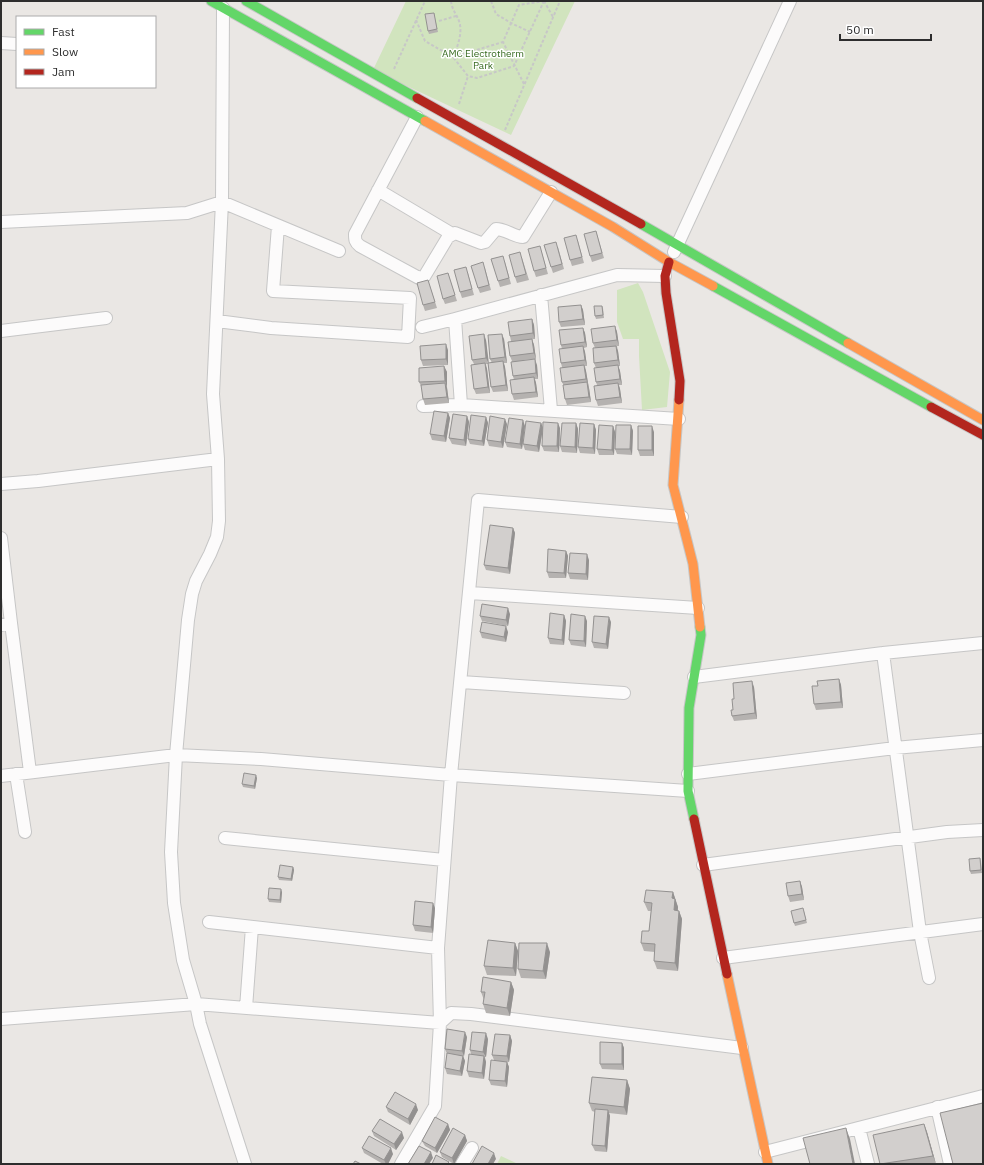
<svg xmlns="http://www.w3.org/2000/svg" width="984" height="1165" viewBox="0 0 984 1165" font-family="'IBM Plex Sans',sans-serif">
<style>
.green{fill:#d1e4be}
.lines{fill:none;stroke-linecap:round;stroke-linejoin:round}
.street-casing{stroke:#c6c6c6;stroke-width:14}
.fast-casing{stroke:#c6c6c6;stroke-width:11}
.slow-casing{stroke:#c6c6c6;stroke-width:11}
.jam-casing{stroke:#c6c6c6;stroke-width:11}
.path{stroke:#c7c7c7;stroke-width:2;stroke-dasharray:3 2;stroke-linecap:butt}
.street{stroke:#fcfbfb;stroke-width:12}
.fast{stroke:#63d668;stroke-width:9}
.slow{stroke:#ff974d;stroke-width:9}
.jam{stroke:#b3261e;stroke-width:9}
.wall{fill:#b5b2b0}
.shaded-wall{fill:#939190}
.building{fill:#d2cfcd;stroke:#939190}
.labels{text-anchor:middle;dominant-baseline:central;stroke-width:3;stroke-linejoin:round;paint-order:stroke}
.park-label{font-size:10px;fill:#35691e;stroke:#fff}
</style>
<rect width="100%" height="100%" fill="#eae7e4"/>
<path class="green" d="M406 1H575L511 135 373 70Z
M638 283 643 292 670 372 667 407 642 410 639 356V339H623L617 322V290Z
M501 1156 518 1164H497Z"/>
<g class="lines">
<defs>
<path id="street" d="M223 8 222 202 213 394 218 459 219 521 217 537 210 554 196 581 192 594 188 620 176 755 171 852 174 903 183 960 196 1004 200 1024 245 1164
M1 43 17 44
M417 117 355 234C355 240 355 242 360 246L419 278 424 277 448 237 455 233 481 243 485 242 496 229C506 229 514 237 523 237L551 192
M378 190 452 234
M1 222 187 213 222 202 339 251
M674 252 790 1
M665 276 617 275 455 319 461 405 679 419
M541 295 551 410
M217 321 271 328 408 337 410 298 273 291 278 226
M422 327 455 319
M1 331 106 318
M423 406 461 405
M1 484 38 481 218 459
M682 517 478 500 451 775 688 791
M1 538 11 623
M470 593 698 608
M1 625 11 623 30 772
M694 677 883 653
M461 682 624 693
M16 774 25 832
M688 774 895 748 983 740
M1 776 176 755 261 759 451 775 438 948 440 1023 196 1004 1 1019
M225 838 444 860
M703 865 947 832 983 830
M209 922 438 948
M723 958 983 924
M929 978 920 932 883 653 983 643
M246 1008 252 927
M937 1107 950 1164
M859 1128 868 1164
M765 1152 983 1096
M401 1164 435 1106 440 1023 451 1013 471 1014 742 1048
M462 1164 472 1148"/>
<path id="fast" d="M211 1 425 121
M246 1 417 98
M641 224 848 343
M713 286 931 407
M694 819 688 791 689 708 701 635 700 627"/>
<path id="slow" d="M425 121 613 227 669 262 713 286
M848 343 983 420
M679 400 673 485 693 564 700 627
M727 974 768 1164"/>
<path id="jam" d="M417 98 641 224
M669 262 665 276 666 293 680 381 679 400
M931 407 983 435
M694 819 727 974"/>
</defs>
<use href="#street" class="street-casing"/>
<use href="#fast" class="fast-casing"/>
<use href="#slow" class="slow-casing"/>
<use href="#jam" class="jam-casing"/>
<path class="path" d="M451 1C452 11 459 17 460 25 462 35 457 48 453 57L468 76 477 78 514 66 544 1
M491 1 496 14 511 23 530 32
M544 1 553 17
M416 20 425 41 453 57 503 42
M439 21 456 16
M394 69 425 1
M524 84 503 42 519 5 544 1
M459 104 468 76
M505 130 560 1"/>
<use href="#street" class="street"/>
<use href="#fast" class="fast"/>
<use href="#slow" class="slow"/>
<use href="#jam" class="jam"/>
</g>
<path class="wall" d="M434 13 438 32 429 34 428 31Z
M596 231 604 258 592 262 590 256Z
M578 241 584 263 572 266 570 260Z
M540 246 548 274 536 277 534 271Z
M558 247 564 269 553 273 551 267Z
M522 258 529 280 517 283 515 277Z
M505 262 511 284 500 287 498 281Z
M485 268 491 290 480 293 478 288Z
M448 273 457 301 445 304 443 299Z
M468 273 474 295 462 298 460 292Z
M430 286 437 308 425 311 423 305Z
M581 305 583 310 585 325 561 327 559 322Z
M602 306 603 308 604 318 596 319 595 316Z
M532 319 534 325 535 339H532L534 345 536 359 523 360 537 365 538 379H535L536 383 538 397 514 400 512 394 514 380 513 376 512 361 510 356 511 341 510 336Z
M615 326 617 332 619 346H617L618 351 620 366H618L620 371 622 385H619L620 389 622 403 598 406 596 400 597 385 596 382V368L594 363 595 348 593 343Z
M583 328 585 333 587 347 584 348 585 352 587 366H585L586 371 588 383 589 388 591 402 567 405 565 399 564 386 562 382V367L561 363 562 349 561 345Z
M504 339 507 363H504L505 367 508 391 493 392 491 387 488 364H486L487 369 490 393 476 394 474 389V364L472 360 486 340 488 363H492L490 359Z
M448 350V365L423 366 421 360Z
M444 366 447 372V387L449 403 425 405 423 399 422 388 419 382Z
M448 413 450 418 446 442 432 440 430 434Z
M467 416 469 422 466 446 452 444 449 438Z
M486 417 488 423 484 446 470 444 468 439Z
M541 423 543 428 539 452 525 450 523 444Z
M576 423 578 429 577 453 562 452 560 446Z
M507 424 503 448 489 446 487 440Z
M594 424 596 430 595 454 580 453 578 447Z
M631 425 633 431 632 455 617 454 615 449Z
M525 426 522 449 507 447 505 442Z
M613 426 615 432 614 455H599L597 449Z
M560 428 559 452 544 451 542 446Z
M654 432V456H640L638 450Z
M513 528 515 533 510 574 486 570 484 565Z
M566 551 568 556 566 578H549L547 572Z
M589 560 588 580 570 579 568 573Z
M510 614 508 626 482 621 480 616Z
M564 615 566 621 564 645 550 644 548 638Z
M587 621 586 647 571 645 569 640Z
M611 622 608 649 594 648 592 642Z
M480 632H508L506 642 482 638Z
M839 679 841 685 843 708 816 710 814 704Z
M754 687 757 719 734 721 732 716 733 710 734 699Z
M257 778 255 789 243 787 242 784Z
M980 858 981 861 982 873 971 874 970 871Z
M293 867 294 870 292 881 279 880 278 877Z
M800 881 802 887 804 900 790 902 788 896Z
M282 892 281 903 269 902 268 899Z
M673 892 678 907V911H679L682 919 678 971 657 969 654 961 655 952 644 951 641 943 649 931 651 911H648L644 902Z
M435 908 433 933 415 931 413 925Z
M804 911 807 923 795 926 794 923Z
M515 943 518 951 516 976 487 975 484 966Z
M550 952 546 979 521 978 518 969Z
M511 982 514 990 510 1016 486 1013 483 1004 484 1000 481 992Z
M510 1035 512 1041 509 1062H507L509 1067 507 1087 491 1085 489 1080 494 1060 492 1055Z
M467 1037 464 1056H463L465 1061 462 1076 447 1074 445 1068 447 1054 445 1049Z
M488 1039 486 1057H485L486 1062 484 1079 469 1077 467 1071 471 1054 470 1050Z
M622 1043 624 1048V1070L602 1069 600 1064Z
M627 1080 630 1089 627 1115 609 1113 610 1116 607 1152 595 1151 592 1145 595 1112 592 1111 589 1103Z
M386 1107 418 1110 410 1125 388 1112Z
M448 1124 450 1130 437 1153 425 1146 422 1141Z
M924 1124 927 1132 936 1164H880Z
M372 1131 404 1138 396 1150 374 1136Z
M465 1135 467 1141 454 1164 442 1157 440 1152Z
M362 1148 393 1154 388 1164H383L364 1153Z"/>
<path class="shaded-wall" d="M581 305 583 310 585 325 583 319Z
M532 319 534 325 535 339 533 333Z
M615 326 617 332 619 346 617 340Z
M583 328 585 333 587 347 585 342Z
M484 334 486 340 489 364 486 358Z
M502 334 504 339 507 363 505 357Z
M532 339 534 345 536 359 534 353Z
M446 344 448 350V365L446 359Z
M583 346 585 352 587 366 585 360Z
M616 346 618 351 620 366 618 360Z
M535 359 537 365 538 379 536 373Z
M503 361 505 367 508 391 506 385Z
M485 363 487 369 490 393 488 387Z
M584 365 586 371 588 383 589 388 591 402 589 397 588 384 586 379Z
M618 365 620 371 622 385 620 379Z
M444 366 447 372V387L445 381Z
M534 377 536 383 538 397 536 392Z
M445 383 447 388 449 403 447 397Z
M618 383 620 389 622 403 620 397Z
M448 413 450 418 446 442 444 436Z
M467 416 469 422 466 446 464 440Z
M486 417 488 423 484 446 482 441Z
M505 419 507 424 503 448 501 442Z
M523 420 525 426 522 449 520 444Z
M541 423 543 428 539 452 537 446Z
M558 423 560 428 559 452 557 446Z
M576 423 578 429 577 453 575 447Z
M594 424 596 430 595 454 593 448Z
M631 425 633 431 632 455 630 449Z
M613 426 615 432 614 455 612 450Z
M652 426 654 432V456L652 450Z
M513 528 515 533 510 574 508 568Z
M566 551 568 556 566 578 564 573Z
M587 554 589 560 588 580 586 574Z
M508 608 510 614 508 626 506 620Z
M564 615 566 621 564 645 562 640Z
M585 616 587 621 586 647 584 641Z
M609 617 611 622 608 649 606 644Z
M506 626 508 632 506 642 504 637Z
M839 679 841 685 843 708 841 702Z
M752 681 754 687 757 719 755 713Z
M256 775 257 778 255 789 254 786Z
M293 867 294 870 292 881 291 879Z
M800 881 802 887 804 900 802 894Z
M281 889 282 892 281 903 280 900Z
M673 892 678 907 677 919 674 910 672 898Z
M433 903 435 908 433 933 431 927Z
M679 911 682 919 678 971 675 963Z
M515 943 518 951 516 976 513 968Z
M547 943 550 952 546 979 543 971Z
M511 982 514 990 510 1016 507 1008Z
M465 1032 467 1037 464 1056 462 1051Z
M486 1033 488 1039 486 1057 483 1052Z
M510 1035 512 1041 509 1062 507 1056Z
M622 1043 624 1048V1070L622 1064Z
M463 1056 465 1061 462 1076 460 1071Z
M484 1056 486 1062 484 1079 482 1073Z
M507 1062 509 1067 507 1087 505 1081Z
M627 1080 630 1089 627 1115 624 1107Z
M416 1104 418 1110 410 1125 408 1119Z
M608 1110 610 1116 607 1152 605 1146Z
M448 1124 450 1130 437 1153 435 1148Z
M924 1124 927 1132 936 1164 933 1156Z
M846 1128 850 1139 855 1164H853Z
M402 1132 404 1138 396 1150 394 1144Z
M465 1135 467 1141 454 1164 452 1158Z
M391 1148 393 1154 388 1164H386L384 1160Z
M431 1152 433 1158 429 1164H424Z
M494 1153 496 1159 493 1164H488Z"/>
<path class="building" d="M434 13 437 29 428 31 425 14Z
M596 231 602 253 590 256 584 234Z
M576 235 582 257 570 260 564 238Z
M556 242 562 264 551 267 544 245Z
M540 246 546 268 534 271 528 249Z
M520 252 526 274 515 277 509 255Z
M503 256 509 278 498 281 491 259Z
M483 262 489 285 478 288 471 266Z
M466 267 472 289 460 292 454 270Z
M448 273 455 295 443 299 437 276Z
M428 280 435 302 423 305 417 283Z
M581 305 583 319 559 322 558 307Z
M594 306H602L603 315 595 316Z
M532 319 533 333 510 336 508 322Z
M615 326 617 340 593 343 591 329Z
M583 328 585 342 561 345 559 330Z
M484 334 486 358 472 360 469 336Z
M502 334 505 357 490 359 488 335Z
M532 339 534 353 510 356 508 342Z
M446 344V359L421 360 420 346Z
M583 346 585 360 561 363 559 349Z
M616 346 618 360 594 363 593 348Z
M535 359 536 373 513 376 511 362Z
M503 361 506 385 491 387 488 363Z
M485 363 488 387 474 389 471 365Z
M584 365 586 379 562 382 560 368Z
M618 365 620 379 596 382 594 368Z
M444 366 445 381 419 382V368Z
M534 377 536 392 512 394 510 380Z
M587 382 589 397 565 399 563 385Z
M445 383 447 397 423 399 421 385Z
M618 383 620 397 596 400 594 386Z
M434 411 448 413 444 436 430 434Z
M453 414 467 416 464 440 449 438Z
M471 415 486 417 482 441 468 439Z
M490 416 505 419 501 442 487 440Z
M509 418 523 420 520 444 505 442Z
M526 421 541 423 537 446 523 444Z
M543 422 558 423 557 446H542Z
M562 423H576L575 447 560 446Z
M580 423 594 424 593 448 578 447Z
M599 425 613 426 612 450 597 449Z
M616 425H631L630 449H615Z
M638 426H652V450H638Z
M490 525 513 528 508 568 484 565Z
M548 549 566 551 564 573 547 572Z
M570 553 587 554 586 574 568 573Z
M482 604 508 608 506 620 480 616Z
M550 613 564 615 562 640 548 638Z
M571 614 585 616 584 641 569 640Z
M594 616 609 617 606 644 592 642Z
M482 622 506 626 504 637 480 632Z
M839 679 841 702 814 704 812 686H818L817 681Z
M752 681 755 713 732 716 731 710H733L732 699H734L733 683Z
M244 773 256 775 254 786 242 784Z
M980 858 981 870 970 871 969 859Z
M280 865 293 867 291 879 278 877Z
M800 881 802 894 788 896 786 883Z
M269 888 281 889 280 900 268 899Z
M646 890 673 892 672 898 675 899 674 910 679 911 675 963 654 961 655 944 641 943 642 931H649L652 903 644 902Z
M415 901 433 903 431 927 413 925Z
M803 908 806 920 794 923 791 911Z
M488 940 515 943 513 968 484 966Z
M519 943H547L543 971 518 969Z
M483 977 511 982 507 1008 483 1004 485 992H481Z
M447 1029 465 1032 462 1051 445 1049Z
M472 1032 486 1033 483 1052 470 1050Z
M495 1034 510 1035 507 1056 492 1055Z
M600 1042 622 1043V1064H600Z
M447 1053 463 1056 460 1071 445 1068Z
M469 1054 484 1056 482 1073 467 1071Z
M491 1060 507 1062 505 1081 489 1080Z
M592 1077 627 1080 624 1107 589 1103Z
M395 1092 416 1104 408 1119 386 1107Z
M983 1103V1164H953L940 1113Z
M595 1109 608 1110 605 1146 592 1145Z
M435 1117 448 1124 435 1148 422 1141Z
M380 1119 402 1132 394 1144 372 1131Z
M924 1124 933 1156 880 1164 873 1135Z
M453 1128 465 1135 452 1158 440 1152Z
M846 1128 853 1164H810L803 1138Z
M369 1136 391 1148 384 1160 362 1148Z
M419 1146 431 1152 424 1164H408Z
M482 1146 494 1153 488 1164H472Z
M436 1155 449 1162 447 1164H432Z
M355 1161 361 1164H353Z"/>
<g class="labels">
<g class="park-label">
<text x="483" y="53">AMC Electrotherm<tspan x="483" dy="12">Park</tspan></text>
</g>
</g>
<rect width="984" height="1165" fill="none" stroke="#2d2d2d" stroke-width="4"/>
<rect x="16" y="16" width="140" height="72" fill="#ffffff" stroke="#ababab"/>
<rect x="24" y="29" width="20" height="6" fill="#63d668" stroke="#ababab"/>
<text x="52" y="36" font-size="12" fill="#2d2d2d">Fast</text>
<rect x="24" y="49" width="20" height="6" fill="#ff974d" stroke="#ababab"/>
<text x="52" y="56" font-size="12" fill="#2d2d2d">Slow</text>
<rect x="24" y="69" width="20" height="6" fill="#b3261e" stroke="#ababab"/>
<text x="52" y="76" font-size="12" fill="#2d2d2d">Jam</text>
<path d="M840 34v6h91v-6" fill="none" stroke="#2d2d2d" stroke-width="2"/>
<text x="846" y="34" font-size="12" fill="#2d2d2d" stroke="#ffffff" stroke-width="3" paint-order="stroke">50 m</text>
</svg>
